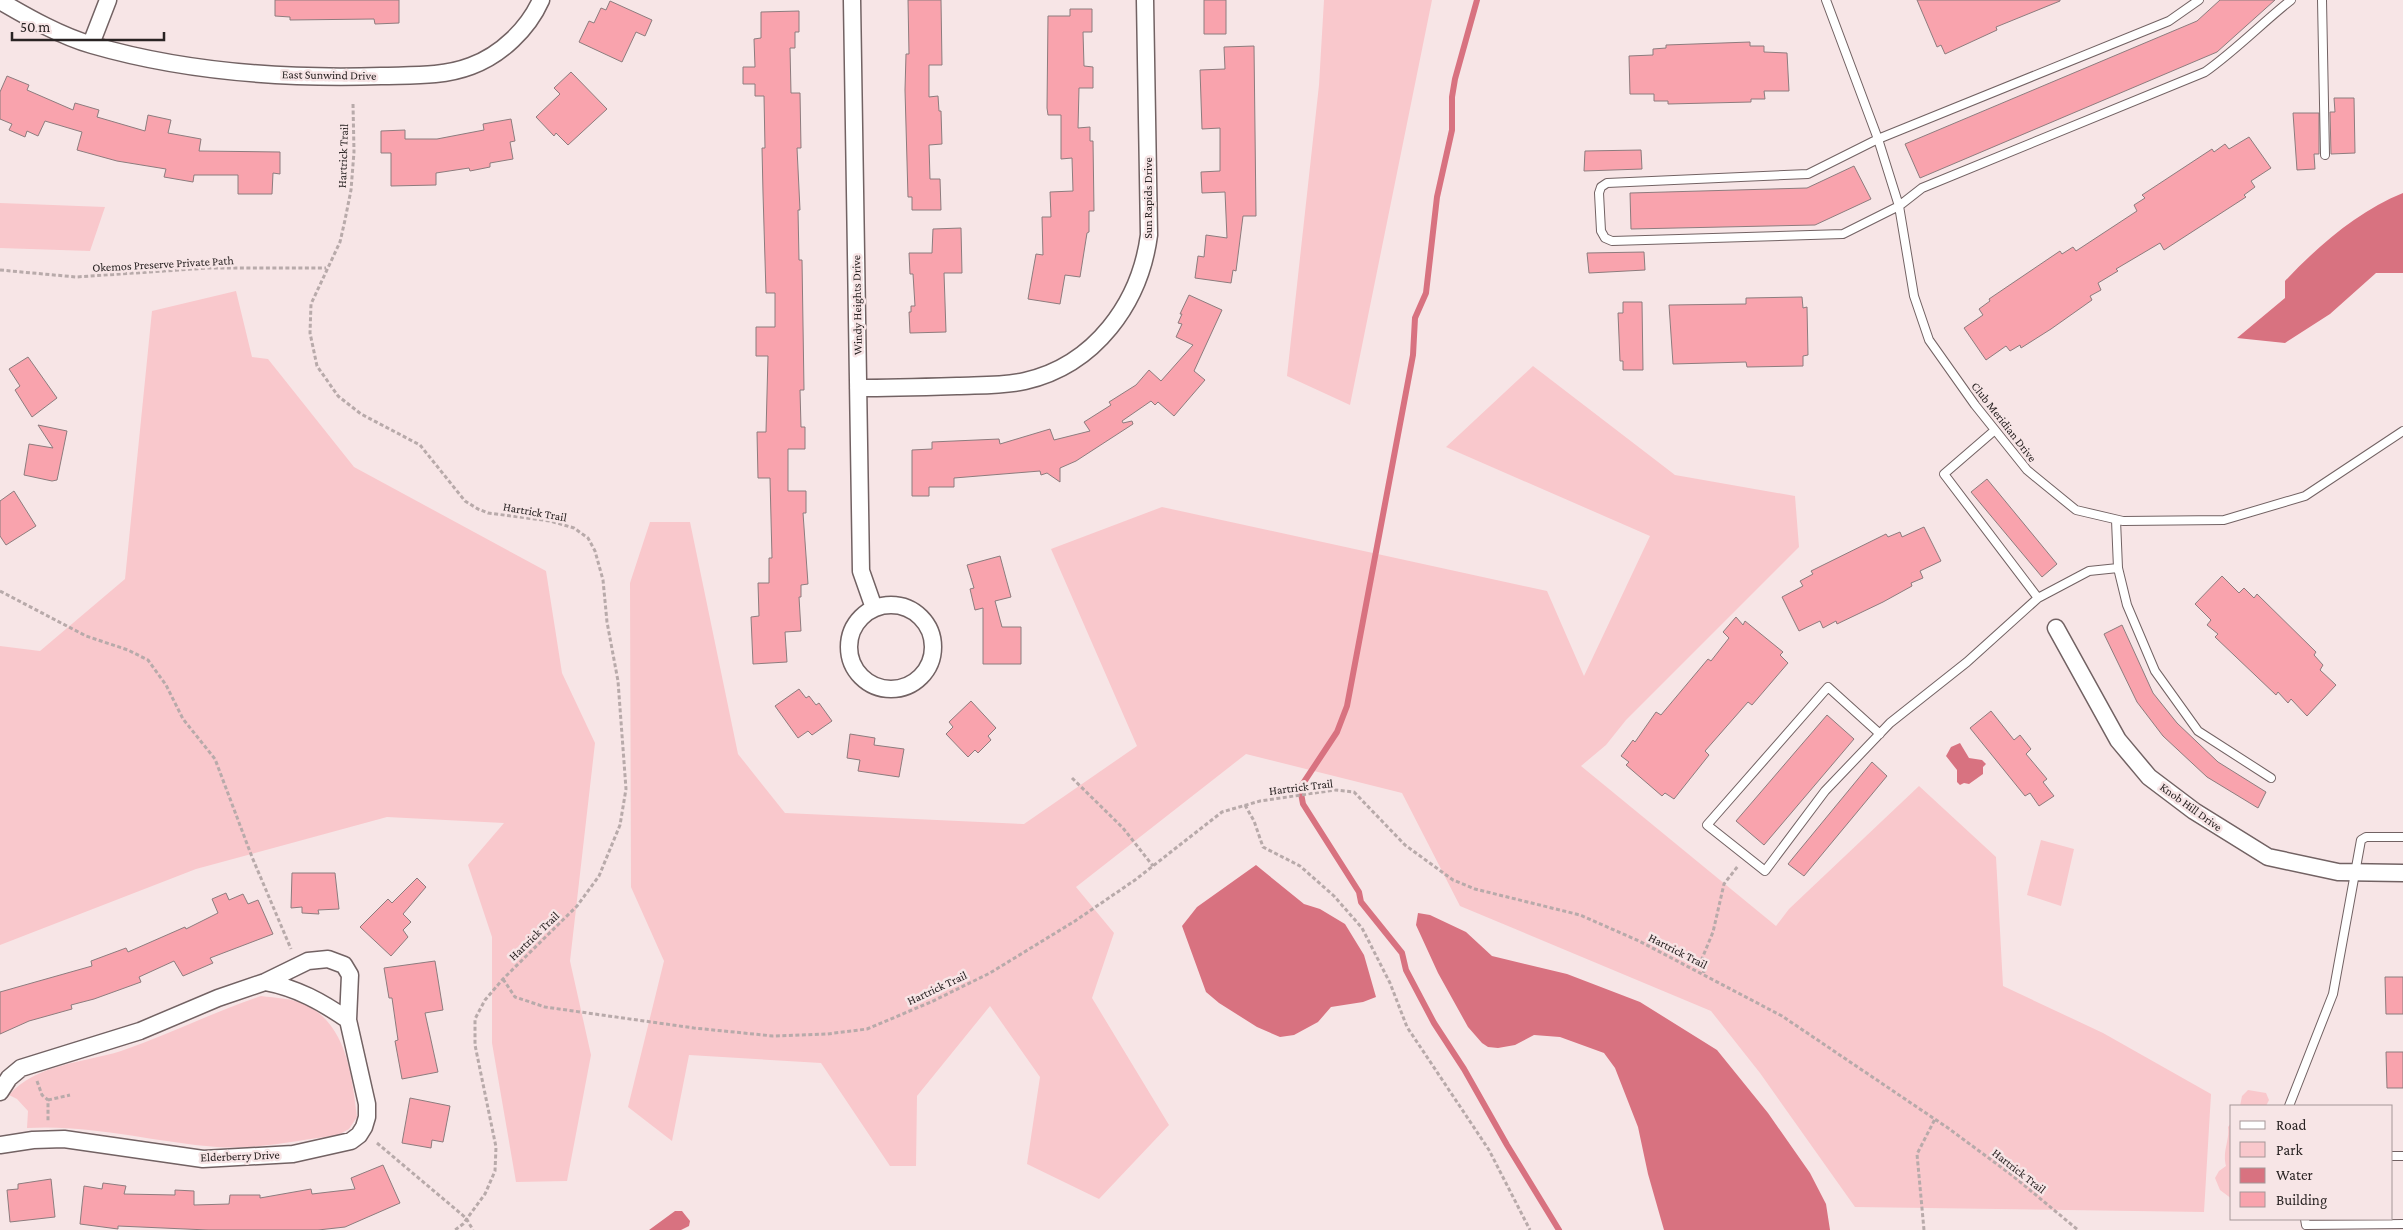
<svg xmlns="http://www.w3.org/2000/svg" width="2403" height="1230" viewBox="0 0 2403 1230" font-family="'Crimson Pro',serif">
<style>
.green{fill:#f9c8cc}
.water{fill:#d87280}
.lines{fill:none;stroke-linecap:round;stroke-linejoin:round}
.stream{stroke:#d87280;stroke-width:6}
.building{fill:#f9a3ad;stroke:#8d7c7e}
.service-casing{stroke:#726263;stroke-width:10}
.minor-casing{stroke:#726263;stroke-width:19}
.path{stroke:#b8aaaa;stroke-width:3;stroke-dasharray:4 2.5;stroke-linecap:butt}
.service{stroke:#fff;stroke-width:8}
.minor{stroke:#fff;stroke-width:16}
.labels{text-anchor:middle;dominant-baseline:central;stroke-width:5;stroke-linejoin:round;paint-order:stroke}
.street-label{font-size:12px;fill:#292323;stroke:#f7e5e6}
</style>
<rect width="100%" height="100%" fill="#f7e5e6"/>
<path class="green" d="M1324 0H1432L1350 405 1287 376 1319 85Z
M0 203 105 207 90 251 0 248Z
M236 291 252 357 268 359 354 467 546 571 562 673 595 743 570 961 591 1055 567 1181 516 1182 492 1043V937L468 865 504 823 387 817 196 869 0 945V646L40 651 125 579 152 311Z
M1533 366 1675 475 1795 496 1799 547 1626 720 1606 745 1581 766 1776 926 1789 909 1919 786 1996 857 2003 986 2103 1033 2211 1094 2204 1212 1855 1207 1760 1073 1711 1011 1460 906 1402 793 1246 754 1076 887 1114 933 1092 998 1169 1125 1099 1199 1027 1164 1040 1077 990 1006 917 1096 916 1166H890L821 1063 689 1055 672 1141 628 1107 664 961 631 887 630 583 650 522H690L738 754 785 813 1024 824 1137 746 1051 549 1162 507 1547 591 1584 676 1650 536 1446 447Z
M2041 840 2074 849 2061 906 2027 895Z
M261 996C276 998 292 998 306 1005 347 1025 352 1077 357 1117L349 1129 338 1135C299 1140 257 1150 217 1147 153 1142 91 1124 27 1128L28 1111 17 1099 9 1095C36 1064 83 1063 121 1051 168 1035 213 1012 261 996Z
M2248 1090 2266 1093 2269 1100 2266 1106H2240L2242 1096Z
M2232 1122V1199L2220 1190 2215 1178 2219 1171 2226 1166C2222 1151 2230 1140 2228 1127Z"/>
<path class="water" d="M2403 193V273H2376L2330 314 2285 343 2237 338 2285 298V281C2318 246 2358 211 2403 193Z
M1960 743 1969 758 1982 760 1986 764 1983 767V774L1969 784 1964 783 1960 785 1957 782V770L1946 756 1951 747Z
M1256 865 1304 904 1320 909 1345 924 1364 955 1376 997 1363 1002 1331 1007 1318 1022 1294 1035 1280 1037 1257 1027 1219 1003 1206 992 1182 926 1197 907Z
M1418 913 1430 915 1466 932 1492 956 1567 974 1640 1002 1717 1050 1768 1113 1810 1173 1826 1204 1830 1230H1664L1648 1174 1638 1127 1615 1068 1604 1053 1560 1037 1534 1035 1515 1045 1498 1048 1488 1047 1482 1043 1468 1027 1438 973 1416 925Z
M675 1211H682L690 1221 689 1226 681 1230H649Z"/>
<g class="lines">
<path class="stream" d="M1477 0 1455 79 1452 97V130L1437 197 1426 293 1415 318 1413 355 1347 706 1337 732 1300 788 1303 804 1359 892 1361 902 1402 953 1406 970 1434 1023 1464 1069 1507 1145 1559 1230"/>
</g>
<path class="building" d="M275 0H399V23L375 24 374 19 290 20V17L275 16Z
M908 0H941L942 65H929V97L938 96 939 111H941L942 144 929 145 930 179H940L941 210H912V197H908L905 90 906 54H909Z
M1204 0H1226V34H1204Z
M1917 0H2060V1L1996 27 1997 30 1945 54 1941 45 1937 47Z
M2220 0H2275L2217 52 1920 178 1905 144 2197 21Z
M610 1 652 20 645 36 636 32 622 62 579 42 589 21 594 23 601 8 606 10Z
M1070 9H1092V32H1083L1084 66 1093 67V88H1079L1078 128 1090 127V141H1093L1094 211H1089V232L1087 233 1080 277 1065 275 1060 304 1028 299 1036 254 1043 255 1042 217H1051L1050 192 1073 191 1072 158 1061 159V115H1048L1047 108 1048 16H1070Z
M799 11V32H795V48H790L791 93H800L801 148H797L800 210H798L799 260H802L804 390H800L801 427H805V449H788V491H806V513H803L808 584 801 585V597H799L801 631 785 632 787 662 753 664 751 617 759 616 758 583H769V558H772L770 478H758L757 432H766L768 356H756V327H775V293H766L763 193 762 148H765L764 96H755V84H743V67H755L754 39 761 38V12Z
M1750 42V46H1764V52L1787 53 1789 91H1764L1765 99H1751V102L1668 104V101H1654V94H1630L1629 56 1653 55V49L1666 48V45Z
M1254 46 1256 216H1243L1236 271 1233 270 1231 283 1195 278 1198 256 1204 257 1206 235 1227 238 1225 192 1202 193 1201 172 1220 171V128L1202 129 1200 70 1225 69 1224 47Z
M571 72 607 109 568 145 556 133 554 136 536 117 560 94 554 88Z
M7 76 29 85 27 90 73 110 75 103 99 110 97 117 145 131 148 115 171 120 168 133 201 139 199 151 280 152V174L273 173 272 194H238V175H194L193 182 164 177 166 169 117 161 77 150 82 132 45 121 38 136 27 131 25 137 9 130 12 124 0 119V92Z
M2334 98H2354L2355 153 2331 154 2330 112H2335Z
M2293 113H2319V154H2314L2315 169 2297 170Z
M511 119 515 141 510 142 513 159 490 163V167L470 171 469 168 436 173V185L391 186V153H381V131L405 130V139H437L484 130 483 124Z
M2249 137 2271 168 2251 181 2255 187 2244 195 2246 197 2164 250 2160 243 2116 269 2118 271 2098 283 2101 290 2090 296 2092 300 2051 329 2021 348 2020 345 2010 351 2006 346 1986 360 1964 328 1983 315 1979 309 1990 301 1989 299 2060 251 2062 254 2073 247 2076 251 2137 211 2134 205 2145 198 2142 195 2212 149 2214 152 2225 144 2229 149Z
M1641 150 1642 169 1584 171 1585 151Z
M1854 166 1871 199 1815 225 1631 229 1630 193 1807 188Z
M961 228 962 273H944L946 332 910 333 909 312H911V306H915L913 274H910L909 253H932L933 229Z
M1644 252 1645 270 1589 273 1587 253Z
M1189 295 1222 310 1194 371 1205 380 1174 416 1158 402 1155 405 1151 401 1122 421 1123 423 1132 421 1133 424 1076 461 1060 468V482L1047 473 1041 475 1040 471 954 478V487H929V496H912V450L932 449V442L999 439 1000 444 1050 429 1054 440 1090 431 1084 422 1111 405 1109 402 1136 385 1149 370 1161 381 1193 345 1176 337 1182 324 1178 323 1182 314H1180Z
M1802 297 1803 308 1807 307 1808 355 1803 356V366L1747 367 1746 362 1673 364 1669 305 1746 304V298Z
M1623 302H1642L1643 370H1623V361H1620L1618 313H1623Z
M28 357 57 398 32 417 15 390 20 386 9 369Z
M38 425 67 431 57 480 52 481 24 475 29 444 53 448Z
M1987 479 2057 564 2042 577 1971 492Z
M14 491 36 526 6 545 0 536V501Z
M1924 527 1941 561 1920 571 1923 578 1911 583 1912 586 1883 602 1837 624 1836 621 1823 628 1820 621 1799 631 1782 597 1803 586 1800 581 1813 574 1811 571 1886 534 1888 537 1900 532 1902 537Z
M1000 556 1011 597 995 601 1002 627H1021V664H983V608L975 610 970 589 974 588 967 565Z
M2222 576 2239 593 2244 588 2254 598 2257 594 2316 652 2314 655 2323 665 2320 670 2336 685 2307 716 2291 699 2288 703 2278 692 2276 695 2215 637 2218 634 2207 625 2211 620 2195 604Z
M1736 617 1743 625 1745 621 1783 652 1780 655 1788 663 1752 705 1748 702 1705 751 1709 755 1674 799 1665 793 1662 796 1626 765 1629 762 1621 756 1633 740 1635 742 1656 712 1661 715 1708 659 1711 661 1729 638 1723 632Z
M2122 625 2153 693 2177 723 2218 762 2266 792 2258 808 2207 777 2163 736 2137 702 2104 634Z
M799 689 806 698 809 696 816 705 819 703 832 721 812 735 808 731 798 738 775 706Z
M971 701 996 728 988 736 991 740 978 753 975 750 968 757 946 734 953 727 949 722Z
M1991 711 2014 740 2020 735 2031 749 2026 754 2047 779 2043 782 2054 796 2039 806 2030 793 2025 796 1970 728Z
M1827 715 1854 739 1764 845 1736 821Z
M850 734 875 738 874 745 904 749 899 777 858 771 860 760 847 758Z
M1872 762 1887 776 1804 876 1788 864Z
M292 873H335L339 909 318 910 319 914 302 913V907L291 908Z
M417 878 426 887 403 914 411 922 403 930 408 937 391 956 360 927 388 899 392 903Z
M226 893 229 900 243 894 248 904 258 900 273 934 210 958 213 963 183 976 174 961 139 977 141 982 94 999 71 1005 72 1009 29 1021 0 1034V992L92 966 91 961 126 948 128 952 185 927 186 929 218 913 212 899Z
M435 961 443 1010 425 1013 438 1072 402 1079 395 1041 398 1040 392 998H389L384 968Z
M2385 977H2403V1014H2386Z
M2386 1052H2403V1088H2387Z
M410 1098 450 1106 443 1142 432 1140 431 1148 402 1143Z
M383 1165 400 1203 345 1227 318 1230H208L118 1226V1229L80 1224 84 1186 102 1189 103 1183 126 1186 124 1194 175 1195V1190L194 1191V1205L229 1204 230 1195H260V1198L311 1189 312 1194 355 1189 351 1178Z
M51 1179 55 1217 10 1222 7 1190 18 1189V1184Z"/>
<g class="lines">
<defs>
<path id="service" d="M1826 0 1878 139 1899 206 1914 296 1929 340 1975 405 2027 470 2076 510 2123 521 2224 520 2305 496 2403 431
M2199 0 2169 21 1878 139 1808 174 1607 183 1601 187 1599 193 1601 231 1605 238 1612 241 1843 234 1899 206 1922 188 2205 72C2236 50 2262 23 2291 0
M2322 0 2325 155
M1995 430 1944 474 2038 598 2089 571 2118 568 2116 520
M2118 568 2127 605 2155 671 2198 731 2271 778
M1880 734 1828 687 1707 825 1765 871 1825 791 1890 723 1967 662 2038 598
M2289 1106 2333 994 2361 840 2366 837H2403
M2392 1156H2403
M2305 1219 2306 1225 2403 1224"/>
<path id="minor" d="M852 0 861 571 874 608
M0 1C29 18 61 36 92 45 185 72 285 79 381 76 412 75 442 77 471 66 501 55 528 29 541 0
M91 44 108 0
M858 388C891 388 924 387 957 386 979 385 1003 386 1025 381 1095 365 1140 303 1149 235L1145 0
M849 647a42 42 0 1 1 84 0a42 42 0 1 1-84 0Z
M2056 628 2118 740 2149 777 2194 811 2268 857 2338 872 2403 873
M265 982C297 988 322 1002 348 1020
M0 1092 9 1078 21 1068 140 1031 218 998 265 982 308 961 328 959 344 965 350 975 348 1020 367 1104V1117L364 1127 359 1135 351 1141 293 1154 203 1159 64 1139 33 1140 0 1145"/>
</defs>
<use href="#service" class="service-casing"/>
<use href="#minor" class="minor-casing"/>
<path class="path" d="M353 104 354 152 351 190 345 220 340 242 311 304 310 333 317 366 338 396 361 414 420 445 465 501 478 509 488 513 550 521 574 528 588 538 595 551 603 580 607 622 618 681 626 789 620 825 599 876 577 906 503 979 485 1000 475 1019V1045L496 1147 495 1171 485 1194 463 1224 455 1230
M0 270 76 277 208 268H326
M0 591 86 636 128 650 148 660 166 685 183 719 215 759 252 857 291 949
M1072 778 1123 828 1153 866
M1245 805 1254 821 1263 847 1300 866 1334 896 1362 928 1390 983 1407 1027 1489 1150 1530 1230
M1704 973 1701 961 1713 932 1724 884 1738 866
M503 979 515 997 545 1007 694 1028 773 1036 827 1034 867 1029 931 1002 990 973 1075 921 1135 880 1222 812 1260 801 1335 790 1354 792 1405 845 1453 880 1475 889 1580 915 1639 941 1782 1016 1948 1128 2013 1176 2078 1230
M37 1081 42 1095 48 1100V1121
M48 1100 70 1095
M377 1143 466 1218 473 1230
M1924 1230 1917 1154 1935 1119"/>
<use href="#service" class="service"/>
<use href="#minor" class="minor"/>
</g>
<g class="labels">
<g class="street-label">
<text transform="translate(329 75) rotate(1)">East Sunwind Drive</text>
<text transform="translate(343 156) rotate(-88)">Hartrick Trail</text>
<text transform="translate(1148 198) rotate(-90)">Sun Rapids Drive</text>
<text transform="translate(163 264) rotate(-3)">Okemos Preserve Private Path</text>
<text transform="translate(857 305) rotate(-91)">Windy Heights Drive</text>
<text transform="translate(2004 422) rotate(52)">Club Meridian Drive</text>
<text transform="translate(535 512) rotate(10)">Hartrick Trail</text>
<text transform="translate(1301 787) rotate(-7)">Hartrick Trail</text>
<text transform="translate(2191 807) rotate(36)">Knob Hill Drive</text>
<text transform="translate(534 936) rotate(-44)">Hartrick Trail</text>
<text transform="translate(1678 951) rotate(27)">Hartrick Trail</text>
<text transform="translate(937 988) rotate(-25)">Hartrick Trail</text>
<text transform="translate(240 1156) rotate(-2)">Elderberry Drive</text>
<text transform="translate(2019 1171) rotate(38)">Hartrick Trail</text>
</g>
</g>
<rect x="2230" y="1105" width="162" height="115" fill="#f7e5e6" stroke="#a59798"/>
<rect x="2240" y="1121" width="25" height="8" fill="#ffffff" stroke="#a59798"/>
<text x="2276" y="1130" font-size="15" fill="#292323">Road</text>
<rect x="2240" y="1142" width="25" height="15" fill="#f9c8cc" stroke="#a59798"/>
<text x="2276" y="1155" font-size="15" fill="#292323">Park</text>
<rect x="2240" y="1168" width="25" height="15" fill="#d87280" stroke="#a59798"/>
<text x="2276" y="1180" font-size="15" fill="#292323">Water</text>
<rect x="2240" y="1192" width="25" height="15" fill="#f9a3ad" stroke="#a59798"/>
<text x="2276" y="1205" font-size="15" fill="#292323">Building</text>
<path d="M12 32v8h152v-8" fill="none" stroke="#292323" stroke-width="2.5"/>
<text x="20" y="32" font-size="15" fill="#292323" stroke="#f7e5e6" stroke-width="4" paint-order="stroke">50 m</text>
</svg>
